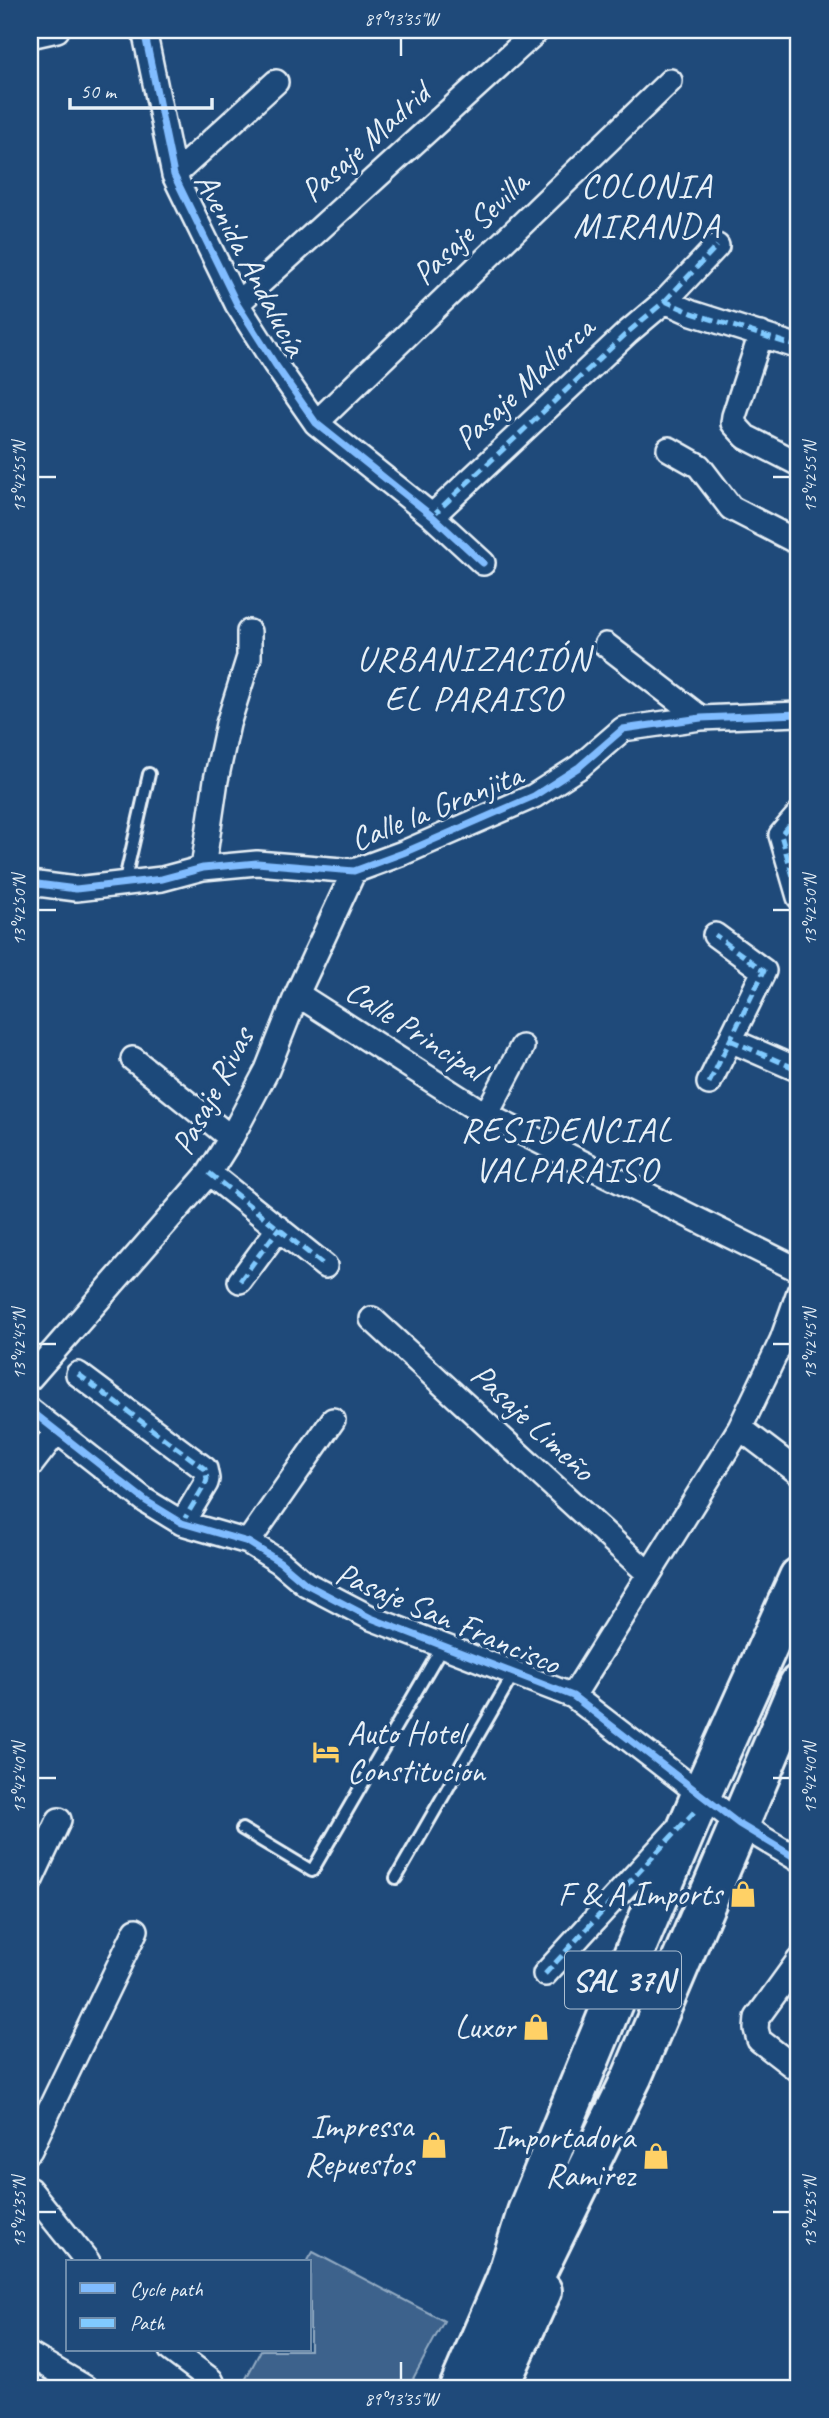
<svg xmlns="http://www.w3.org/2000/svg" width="829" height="2418" viewBox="0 0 829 2418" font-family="Caveat,sans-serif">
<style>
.green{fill:#3c628c;stroke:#92aac2;stroke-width:2}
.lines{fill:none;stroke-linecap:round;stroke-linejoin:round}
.lane-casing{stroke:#e8f1f8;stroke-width:16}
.street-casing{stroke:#e8f1f8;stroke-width:28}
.highway-casing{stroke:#e8f1f8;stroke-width:44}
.lane{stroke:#1f4a7a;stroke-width:10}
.street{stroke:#1f4a7a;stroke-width:23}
.highway{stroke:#1f4a7a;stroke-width:38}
.quiet{stroke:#80caff;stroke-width:5;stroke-dasharray:10 5;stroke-linecap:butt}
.cycleway-casing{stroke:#1f4a7a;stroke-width:11}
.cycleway{stroke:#80bcff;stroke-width:7}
.ticks{fill:none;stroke:#e8f1f8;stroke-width:2.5}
.labels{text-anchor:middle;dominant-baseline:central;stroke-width:7;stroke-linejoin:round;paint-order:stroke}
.shield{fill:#1f4a7a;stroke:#acbfd2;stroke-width:2}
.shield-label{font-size:32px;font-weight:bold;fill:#e8f1f8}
.street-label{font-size:33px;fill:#e8f1f8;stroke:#1f4a7a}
.poi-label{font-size:33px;fill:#e8f1f8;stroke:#1f4a7a;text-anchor:end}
.neighbourhood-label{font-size:35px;letter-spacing:2px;fill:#e8f1f8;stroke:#1f4a7a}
.neatline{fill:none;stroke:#e8f1f8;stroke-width:2.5}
.ticks-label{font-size:18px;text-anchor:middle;fill:#e8f1f8}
</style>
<rect width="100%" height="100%" fill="#1f4a7a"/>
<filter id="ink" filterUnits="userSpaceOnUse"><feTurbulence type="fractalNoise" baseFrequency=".0143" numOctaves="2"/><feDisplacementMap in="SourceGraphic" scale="14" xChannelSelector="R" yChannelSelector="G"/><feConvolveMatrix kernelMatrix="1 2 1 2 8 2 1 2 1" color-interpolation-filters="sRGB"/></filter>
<g filter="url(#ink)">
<path class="green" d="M313 2252 444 2321 408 2388H241L261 2350H310V2262H307Z"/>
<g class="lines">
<defs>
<path id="lane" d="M124 884 149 774
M242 1829 312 1871 443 1645
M396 1878 514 1673"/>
<path id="street" d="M144 30 174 175 237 304 275 364 316 423 432 516 483 563
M30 36 57 30
M174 175 276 82
M665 301 717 246
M237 304 538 30
M761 334 734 416 733 423 746 437 799 464
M316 423 670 81
M669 449 699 466 731 508 799 543
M432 516 627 333 665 301 692 313 799 347
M606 645 701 718
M799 814 781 835 799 897
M203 868 216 780 228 724 249 657V632
M30 883 76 889 162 879 203 868 257 863 354 871 403 853 534 796 579 767 623 729 701 718 799 714
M297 994 486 1115 799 1270
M730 1040 799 1070
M133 1059 231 1138
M709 1083 764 971 715 935
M486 1115 522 1047
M209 1173 325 1266
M240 1281 279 1228
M372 1319 649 1574
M78 1374 205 1469 207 1479 206 1483 182 1523
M30 1378 209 1173 231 1138 267 1070 297 994 354 871
M30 1410 146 1501 182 1523 248 1542 280 1562 306 1584 371 1618 573 1696 739 1824 799 1860
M740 1428 799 1473
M30 1466 57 1431
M248 1542 333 1420
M573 1696 740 1428 782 1340 799 1292
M30 1882 59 1820
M799 1960 757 2018 756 2029 759 2040 799 2071
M545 1974 675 1832
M30 2150 136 1930
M30 2190 88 2262
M171 2350 211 2380 215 2388
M30 2355 86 2388"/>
<path id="highway" d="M516 2314 632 2077 799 1684
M459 2388 506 2279 527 2212 612 2005 701 1795 799 1577
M498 2388 542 2291"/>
</defs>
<use href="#lane" class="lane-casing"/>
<use href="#street" class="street-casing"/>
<use href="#highway" class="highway-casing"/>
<use href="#lane" class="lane"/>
<use href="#street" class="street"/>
<use href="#highway" class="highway"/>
<path class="quiet" d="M665 301 717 246
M432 516 627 333 665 301 692 313 799 347
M799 814 781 835 799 897
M730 1040 799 1070
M709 1083 764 971 715 935
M209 1173 325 1266
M240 1281 279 1228
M30 1368 34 1373
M78 1374 205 1469 207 1479 206 1483 182 1523
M545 1974 694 1812"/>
<defs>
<path id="cycleway" d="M144 30 174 175 237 304 275 364 316 423 432 516 483 563
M30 883 76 889 162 879 203 868 257 863 354 871 403 853 534 796 579 767 623 729 701 718 799 714
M30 1410 146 1501 182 1523 248 1542 280 1562 306 1584 371 1618 573 1696 739 1824 799 1860"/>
</defs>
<use href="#cycleway" class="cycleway-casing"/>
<use href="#cycleway" class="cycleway"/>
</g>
</g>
<path class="ticks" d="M401 38V56M38 477H56M773 477H790M38 910H56M773 910H790M38 1344H56M773 1344H790M38 1778H56M773 1778H790M38 2212H56M773 2212H790M401 2362V2380"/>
<defs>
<symbol id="hotel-bare" viewBox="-9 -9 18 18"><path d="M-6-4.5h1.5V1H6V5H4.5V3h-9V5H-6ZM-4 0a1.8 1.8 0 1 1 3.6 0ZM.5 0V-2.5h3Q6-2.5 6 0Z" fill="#ffd166" stroke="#1f4a7a" stroke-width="2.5" paint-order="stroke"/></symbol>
<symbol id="shop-bare" viewBox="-9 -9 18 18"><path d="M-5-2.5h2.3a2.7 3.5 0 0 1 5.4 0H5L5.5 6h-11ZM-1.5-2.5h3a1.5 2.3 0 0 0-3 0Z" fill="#ffd166" stroke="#1f4a7a" stroke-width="2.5" paint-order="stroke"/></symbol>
</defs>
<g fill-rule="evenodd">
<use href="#hotel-bare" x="307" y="1733" width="38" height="38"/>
<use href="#shop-bare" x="724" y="1875" width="38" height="38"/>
<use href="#shop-bare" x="517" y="2008" width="38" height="38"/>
<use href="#shop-bare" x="415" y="2126" width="38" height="38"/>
<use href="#shop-bare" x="637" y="2137" width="38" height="38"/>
</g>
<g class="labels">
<rect class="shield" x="565" y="1951.5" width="116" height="57" rx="5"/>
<g class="shield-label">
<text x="623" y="1980">SAL 37N</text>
</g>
<g class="street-label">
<text transform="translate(365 142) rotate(-42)">Pasaje Madrid</text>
<text transform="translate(470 228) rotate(-44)">Pasaje Sevilla</text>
<text transform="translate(251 264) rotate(62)">Avenida Andalucía</text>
<text transform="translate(524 383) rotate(-43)">Pasaje Mallorca</text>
<text transform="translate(436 807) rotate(-22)">Calle la Granjita</text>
<text transform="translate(415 1030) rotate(33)">Calle Principal</text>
<text transform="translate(212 1091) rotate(-62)">Pasaje Rivas</text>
<text transform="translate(533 1422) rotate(43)">Pasaje Limeño</text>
<text transform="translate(448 1618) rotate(23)">Pasaje San Francisco</text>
</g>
<g class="poi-label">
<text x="347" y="1733" text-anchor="start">Auto Hotel<tspan x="347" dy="38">Constitucion</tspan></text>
<text x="722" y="1894">F &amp; A Imports</text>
<text x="515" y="2027">Luxor</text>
<text x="413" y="2126">Impressa<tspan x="413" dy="38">Repuestos</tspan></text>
<text x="635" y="2137">Importadora<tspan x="635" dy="38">Ramirez</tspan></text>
</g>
<g class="neighbourhood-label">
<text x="647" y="185">COLONIA<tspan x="647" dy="40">MIRANDA</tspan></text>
<text x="474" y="658">URBANIZACIÓN<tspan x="474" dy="40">EL PARAISO</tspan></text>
<text x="567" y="1129">RESIDENCIAL<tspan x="567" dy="40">VALPARAISO</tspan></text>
</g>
</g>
<rect width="829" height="2418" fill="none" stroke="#1f4a7a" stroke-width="77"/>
<rect x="66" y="2260" width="245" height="91" fill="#1f4a7a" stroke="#6f8dac" stroke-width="2"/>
<rect x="80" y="2283" width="35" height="10" fill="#80bcff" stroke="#6f8dac" stroke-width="2"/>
<text x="130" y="2296" font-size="21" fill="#e8f1f8">Cycle path</text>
<rect x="80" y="2318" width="35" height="10" fill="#80caff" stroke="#6f8dac" stroke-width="2"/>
<text x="130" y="2330" font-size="21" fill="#e8f1f8">Path</text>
<path d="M70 98v10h142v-10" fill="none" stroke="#e8f1f8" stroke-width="3.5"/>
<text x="80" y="98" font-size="21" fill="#e8f1f8" stroke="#1f4a7a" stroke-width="5" paint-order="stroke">50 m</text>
<rect x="38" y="38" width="752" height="2342" class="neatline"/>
<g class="ticks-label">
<text x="401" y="25">89°13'35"W</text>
<text transform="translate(19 477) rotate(-90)" y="6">13°42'55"N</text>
<text transform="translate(810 477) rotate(-90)" y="6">13°42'55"N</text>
<text transform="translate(19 910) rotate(-90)" y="6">13°42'50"N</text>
<text transform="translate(810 910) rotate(-90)" y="6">13°42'50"N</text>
<text transform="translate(19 1344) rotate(-90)" y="6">13°42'45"N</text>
<text transform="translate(810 1344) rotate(-90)" y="6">13°42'45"N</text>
<text transform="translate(19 1778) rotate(-90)" y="6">13°42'40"N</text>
<text transform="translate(810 1778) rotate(-90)" y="6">13°42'40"N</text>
<text transform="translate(19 2212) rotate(-90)" y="6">13°42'35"N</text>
<text transform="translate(810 2212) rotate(-90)" y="6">13°42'35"N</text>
<text x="401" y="2405">89°13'35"W</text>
</g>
</svg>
